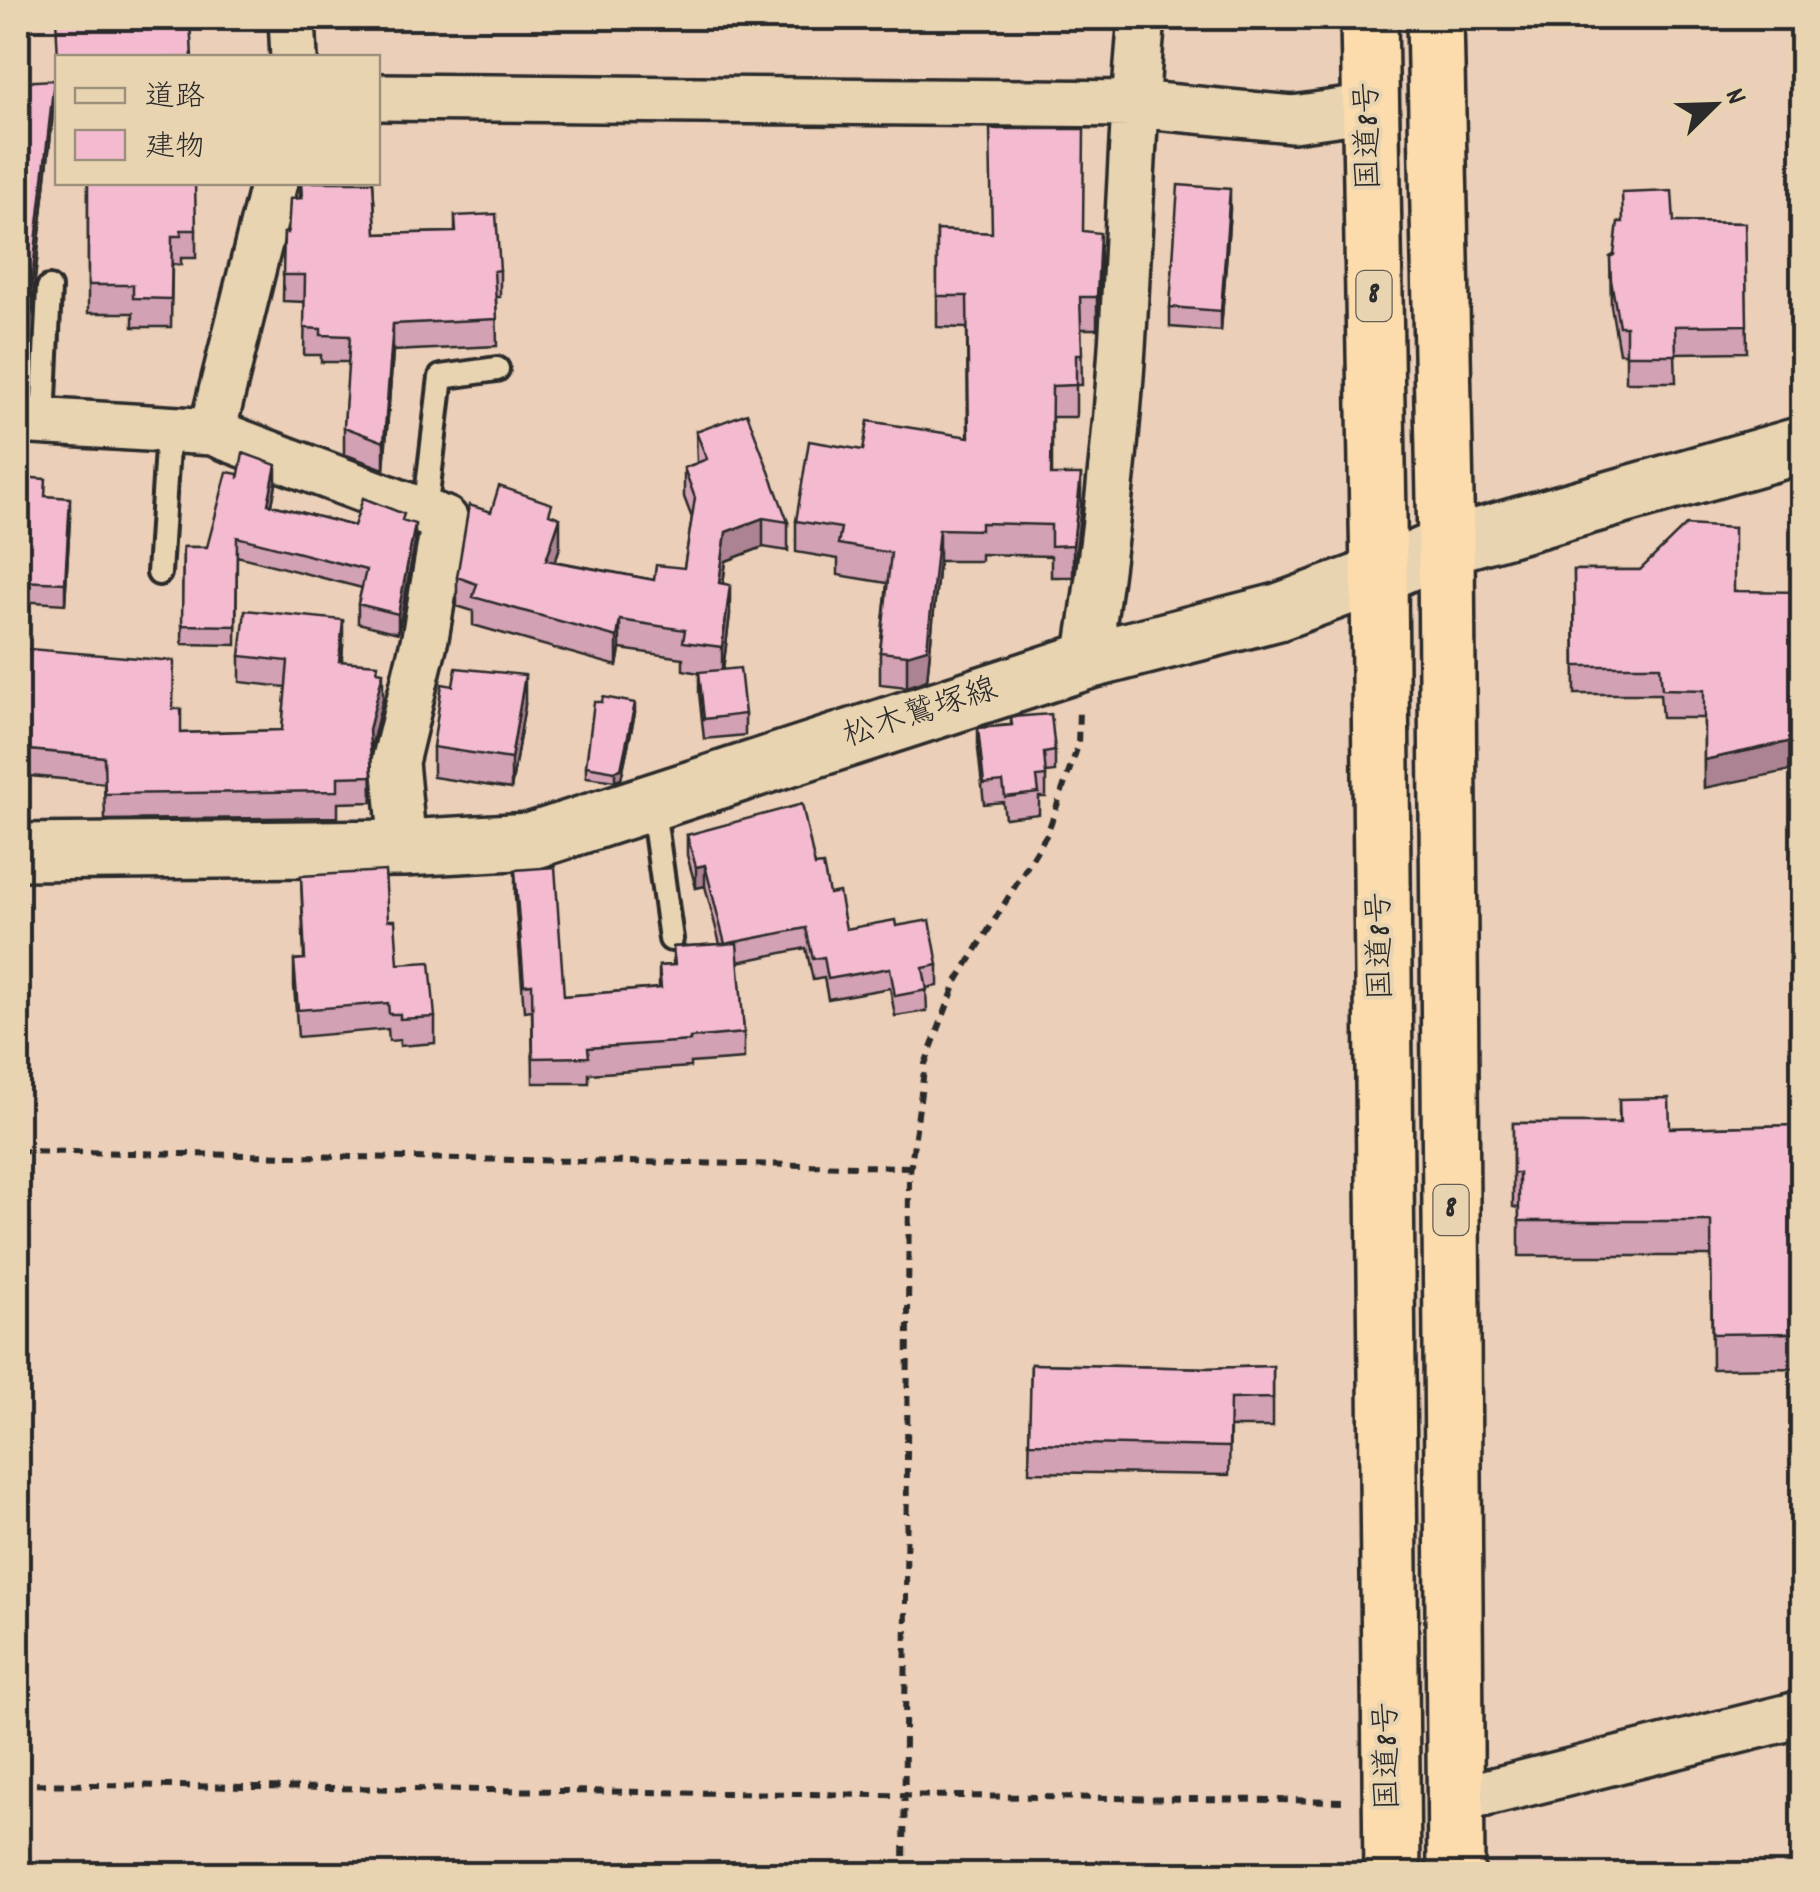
<svg xmlns="http://www.w3.org/2000/svg" width="1820" height="1892" viewBox="0 0 1820 1892" font-family="Dekko,'Klee One',sans-serif">
<style>
.lines{fill:none;stroke-linecap:round;stroke-linejoin:round}
.service-casing{stroke:#2b2b2b;stroke-width:30}
.minor-casing{stroke:#2b2b2b;stroke-width:52}
.secondary-casing{stroke:#2b2b2b;stroke-width:62}
.trunk-casing{stroke:#2b2b2b;stroke-width:62}
.path{stroke:#2b2b2b;stroke-width:6;stroke-dasharray:10 8;stroke-linecap:butt}
.service{stroke:#e9d4b2;stroke-width:22}
.minor{stroke:#e9d4b2;stroke-width:45}
.secondary{stroke:#e9d4b2;stroke-width:55}
.trunk{stroke:#fcdcac;stroke-width:55}
.wall{fill:#d2a1b3;stroke:#2b2b2b;stroke-width:2.5}
.shaded-wall{fill:#ab8392;stroke:#2b2b2b;stroke-width:2.5}
.building{fill:#f4bbd0;stroke:#2b2b2b;stroke-width:2.5}
.labels{text-anchor:middle;dominant-baseline:central;stroke-width:8;stroke-linejoin:round;paint-order:stroke}
.shield{fill:#e9d4b2;stroke:#645e54;stroke-width:2.5}
.shield-label{font-size:30px;font-weight:bold;fill:#2b2b2b}
.street-label{font-size:32px;fill:#2b2b2b;stroke:#e9d4b2}
</style>
<rect width="100%" height="100%" fill="#ebcfb8"/>
<filter id="ink" filterUnits="userSpaceOnUse"><feTurbulence type="fractalNoise" baseFrequency=".01" numOctaves="2"/><feDisplacementMap in="SourceGraphic" scale="20" xChannelSelector="R" yChannelSelector="G"/><feConvolveMatrix kernelMatrix="1 2 1 2 8 2 1 2 1" color-interpolation-filters="sRGB"/></filter>
<g filter="url(#ink)">
<g class="lines">
<defs>
<path id="service" d="M43 422 49 288
M425 512 441 377 497 369
M159 573 168 432
M652 802 671 939"/>
<path id="minor" d="M292 18 294 58
M378 97 1134 104 1293 119 1371 108
M18 420 212 432 445 520 425 638 395 762 403 848
M212 432 274 182
M1087 661C1101 570 1112 480 1119 389 1129 265 1130 141 1142 18
M1454 1801 1802 1714"/>
<path id="secondary" d="M18 852 403 848 532 841 1087 661 1278 612 1379 575 1446 546 1802 445"/>
<path id="trunk" d="M1369 18 1379 575 1392 1874
M1435 18 1446 546 1456 1874"/>
</defs>
<use href="#service" class="service-casing"/>
<use href="#minor" class="minor-casing"/>
<use href="#secondary" class="secondary-casing"/>
<use href="#trunk" class="trunk-casing"/>
<path class="path" d="M18 1151 911 1167
M18 1784 1349 1801
M904 1874 909 1179 925 1064 956 983 1047 834 1078 746 1079 709"/>
<use href="#service" class="service"/>
<use href="#minor" class="minor"/>
<use href="#secondary" class="secondary"/>
<use href="#trunk" class="trunk"/>
</g>
<path class="wall" d="M18 82 54 105 29 335 30 360 26 394H18Z
M88 182 196 230V258H181V265L172 264 171 327H133V313H88Z
M299 182H373L376 234 455 232V216L500 270V297H496L497 346 393 351 384 469 344 454V427L349 362H321V355H304L305 302 283 301 284 233H288L300 198Z
M1230 209 1221 331 1170 327V307Z
M1674 222 1745 223 1747 352 1675 353 1676 382H1626V353H1619L1611 306 1610 257Z
M937 230 991 233 1083 231 1100 265 1097 329H1081L1082 385H1076V417H1052V475L1081 507 1073 577H1051V556L981 554V561H939L927 680 907 687 880 684V652L887 583 838 575V559L796 552V521L863 450 968 437 967 328 937 327Z
M696 432 788 522V551L763 547 726 561 723 584 730 614 723 670 745 714V735L704 739 699 693V673L683 670V658L620 649 617 666 473 625V611L457 606V577L491 512 552 515 560 547 555 561 654 580 684 568 692 518 684 497V468L697 463Z
M18 477 46 496 70 518 65 604 19 601 20 565H18Z
M276 484 272 505 354 526 404 521 415 543 398 633 358 623V604L362 588 237 556 236 645 182 644 183 547H207Z
M1734 528 1704 788V718H1662L1660 694H1575L1574 570H1640Z
M343 646 342 661 378 671 383 698 371 751 372 802 338 803V817L105 820 104 783 19 775 20 806H18V648L173 709 181 733 282 730 286 687 240 682V656Z
M602 702 635 713 621 779 615 781 586 777V766Z
M525 705 511 789 433 777V747Z
M1011 717 1055 751V772L1046 773V797H1039V814L1005 818 1003 802 984 804 978 749V728L1011 725Z
M687 835 815 866 846 929 896 926 938 965V986L926 988 927 1011 895 1016 890 988 828 999 824 978 813 980 806 948 738 962 744 1033V1059L690 1063V1067L589 1074V1083H533L532 1010 524 1011 515 896V870L564 996 659 988V966L673 965V947L720 944 705 886 696 888 687 855Z
M301 876 388 920 398 964 435 1017V1043L400 1046V1040L389 1041 388 1029 298 1037 294 986V960L304 959Z
M1619 1099 1670 1128 1802 1125V1368L1712 1369 1711 1256H1519V1208L1513 1207V1123H1619Z
M1031 1364 1208 1368 1273 1366V1427H1230L1229 1475 1029 1472Z"/>
<path class="shaded-wall" d="M54 80V105L26 360V334Z
M1230 189V209L1221 331V311Z
M1100 233V265L1097 329V297Z
M393 324V351L384 469V442Z
M30 335V360L26 394V369Z
M276 465V484L268 523V504Z
M1081 475V507L1073 577V545Z
M70 498V518L65 604V583Z
M560 518V547L546 589V560Z
M763 518V547L726 561 719 612V583L726 532Z
M415 524V543L398 633V614Z
M939 529V561L927 680 907 687V655Z
M730 585V614L722 676V647Z
M343 620V646L339 687V661Z
M620 620V649L617 666V637Z
M383 672V698L369 756V730Z
M525 675V705L511 789V759Z
M635 703V713L621 779 615 781V771Z
M1802 739V768L1704 788V760Z
M705 865V886L696 888V867Z"/>
<path class="building" d="M56 18H190L192 58H58V59Z
M54 80 26 334 30 335 26 369H18V82Z
M990 129H1084L1083 231 1100 233 1097 297H1080L1082 354H1076V385L1052 386 1051 475H1081L1073 545 1051 546V525L981 523V530L939 529 927 649 907 655 880 652 891 553 838 544 841 528 796 521 809 441 863 450 868 421 969 437 967 296H937V230L992 233Z
M88 182H195L196 230H181V236H172L171 299 133 298V285H88Z
M301 182H373L376 234 456 232 455 216 496 214 500 270 494 271 497 319 393 324 384 442 344 427 350 336 321 335V329L304 328 305 275H283L284 233H288L290 199 302 198Z
M1178 185 1230 189 1221 311 1170 307Z
M1672 191 1674 222 1745 223 1747 325 1675 326 1676 355H1626V326H1619L1611 280 1610 257 1614 255 1618 222H1623L1622 193Z
M747 413 788 522 763 518 726 532 719 583 730 585 722 647 683 642 685 630 620 620 617 637 473 597 477 584 457 577 469 505 491 512 499 486 552 504 549 514 560 518 546 560 654 580 656 565 684 568 695 498 684 468 707 459 696 432Z
M243 453 276 465 268 504 354 526 363 498 404 514 402 520 415 524 398 614 358 604 366 570 237 537 236 626 182 625 183 547H207L227 472 238 474V479Z
M18 477 46 479 45 496 70 498 65 583 19 581 21 545H18Z
M1686 525 1734 528V591L1802 592V739L1704 760V690L1662 689 1660 666H1575L1574 570H1640Z
M245 610 343 620 339 661 378 664 377 671 383 672 369 730 372 776 338 777V791L105 794 104 757 18 749V648L174 661 173 709H181V733L282 730 288 661 240 656Z
M456 668 525 675 511 759 433 747 442 684 453 686Z
M740 668 745 714 704 719 699 672Z
M603 697 635 703 621 769 615 771 586 766 594 702H602Z
M1051 714 1055 751 1044 753 1046 776 1037 777 1039 793 1005 797 1003 782 984 784 978 728 1012 725 1011 717Z
M802 804 815 866 823 865 829 894 839 892 846 929 895 920 896 926 930 920 938 965 923 968 927 990 895 996 890 968 828 979 824 957 813 959 806 928 725 944 705 865 696 867 687 835Z
M555 867 564 996 661 988 659 966 675 965 673 947 737 943 744 1033 690 1038V1041L588 1048 589 1057 533 1058 532 984 524 985 515 870Z
M385 871 388 920H395L398 964 430 962 435 1017 400 1019V1014H389L388 1003 298 1010 294 960 305 959 301 876Z
M1669 1098 1670 1128 1802 1125V1333L1712 1334 1711 1221H1519V1173H1513V1123H1620L1619 1099Z
M1031 1364 1208 1368 1273 1366V1398L1230 1399 1229 1447 1029 1443Z"/>
</g>
<g class="labels">
<g class="shield">
<rect x="1356.5" y="271" width="35" height="50" rx="8"/>
<rect x="1433.5" y="1185" width="35" height="50" rx="8"/>
</g>
<g class="shield-label">
<text x="1374" y="296">8</text>
<text x="1451" y="1210">8</text>
</g>
<g class="street-label">
<text transform="translate(1371 136) rotate(-91)">国道8号</text>
<text transform="translate(921 715) rotate(-18)">松木鷲塚線</text>
<text transform="translate(1383 946) rotate(-91)">国道8号</text>
<text transform="translate(1390 1756) rotate(-91)">国道8号</text>
</g>
</g>
<rect width="1820" height="1892" fill="none" stroke="#e9d4b2" stroke-width="60"/>
<rect x="30" y="30" width="1760" height="1832" fill="none" stroke="#2b2b2b" stroke-width="4" filter="url(#ink)"/>
<rect x="55" y="55" width="325" height="130" fill="#e9d4b2" stroke="#9d907c" stroke-width="2.5"/>
<rect x="75" y="88" width="50" height="15" fill="#e9d4b2" stroke="#9d907c" stroke-width="2.5"/>
<text x="145" y="105" font-size="30" fill="#2b2b2b">道路</text>
<rect x="75" y="130" width="50" height="30" fill="#f4bbd0" stroke="#9d907c" stroke-width="2.5"/>
<text x="145" y="155" font-size="30" fill="#2b2b2b">建物</text>
<g transform="translate(1715 105) rotate(67)" stroke="#e9d4b2" stroke-width="8" paint-order="stroke">
<path d="M0-8L18 38L0 25L-18 38Z" fill="#2b2b2b"/>
<text y="-15" font-size="28" font-weight="bold" text-anchor="middle" fill="#2b2b2b">N</text>
</g>
</svg>
